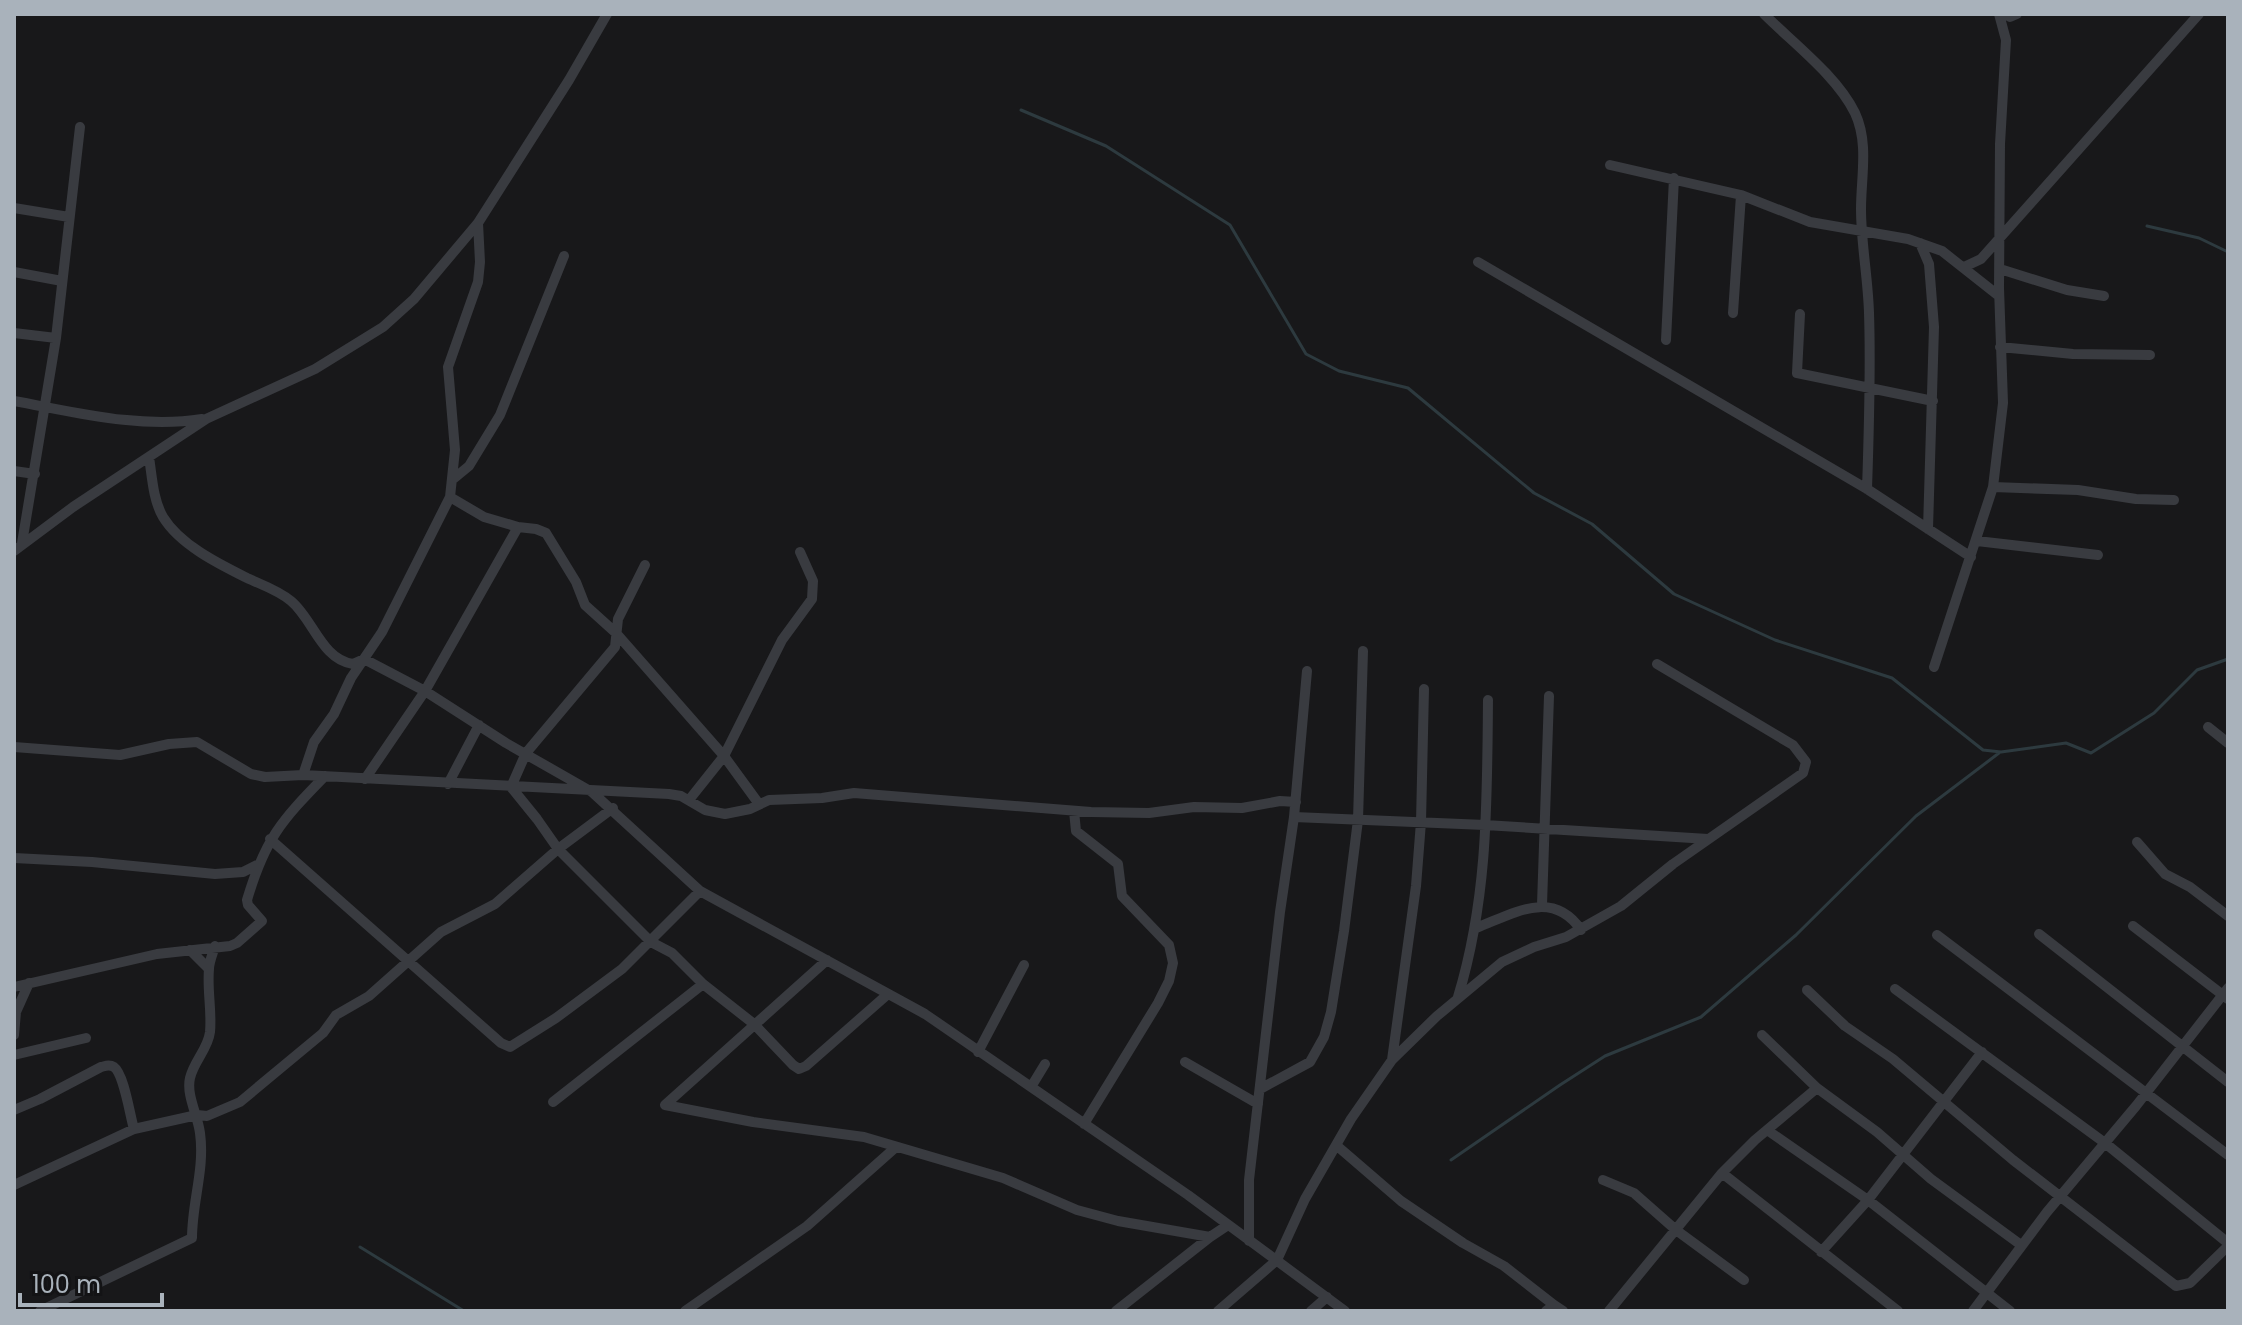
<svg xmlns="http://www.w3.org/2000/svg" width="2242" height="1325" viewBox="0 0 2242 1325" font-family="Poppins,sans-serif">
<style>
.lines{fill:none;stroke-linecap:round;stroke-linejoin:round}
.stream{stroke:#2d3a3f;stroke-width:3}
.minor{stroke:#393b40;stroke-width:10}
</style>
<rect width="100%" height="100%" fill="#18181a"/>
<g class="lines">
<path class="stream" d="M1021 110 1106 146 1230 225 1306 354 1339 371 1408 388 1534 493 1592 524 1674 594 1775 640 1892 678 1983 750 2001 752 2066 743 2091 753 2154 713 2197 670 2228 659
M2147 226 2199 238 2228 252
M1451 1160 1560 1085 1605 1056 1701 1017 1796 935 1916 816 1999 753
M360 1247 464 1311"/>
<path class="minor" d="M1764 14C1793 43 1837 76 1855 113 1869 143 1861 177 1861 209 1861 243 1868 278 1869 313 1871 372 1869 430 1867 489
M2005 14 2010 17 2017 14
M1610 165 1741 195 1810 222 1908 239 1942 251 1999 296
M14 208 69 217
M1920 243 1929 264 1934 327 1928 529
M1478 262 1867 489 1971 557
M1964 267 1981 259 2199 14
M2000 269 2067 290 2104 296
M14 272 62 281
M1733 313 1741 195
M1800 314 1797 373 1933 401
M14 333 56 338
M1666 340 1674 178
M2000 347 2073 354 2150 355
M14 401C75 412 140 429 202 419
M149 457C152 476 153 500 163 517 180 545 219 564 247 578 262 585 278 590 291 601 313 619 322 660 353 664L364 659 425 691 506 743 592 792 700 891 925 1014 1188 1195 1345 1311
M14 471 35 474
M452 480 469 466 500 415 564 256
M1993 487 2078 490 2136 499 2174 500
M450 497 484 517 518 527 536 529 546 533 576 582 585 605 616 633 724 756 759 804
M1977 541 2098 555
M22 543 56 338 80 127
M14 551 73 507 206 419 315 369 383 327 414 299 478 223
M645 565 618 619 615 647 526 753 511 787 537 819 558 849 651 942 672 953 703 984 754 1024 793 1065 799 1069 806 1066 888 994
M1934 667 1993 487 2003 403 1999 288 2000 144 2006 40 1999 14
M2208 727 2228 743
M14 747 120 755 169 744 197 742 251 774 265 777 303 775 669 794 681 796 705 810 725 814 750 809 769 800 822 798 854 793 1091 812 1149 813 1194 807 1242 808 1280 801 1296 802
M303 775 314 742 334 714 351 678 382 632 450 497 455 450 448 367 478 282 480 262 478 223 569 80 607 14
M365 779 425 691 518 527
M448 784 479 725
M689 800 724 756 782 640 812 599 813 581 800 552
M1074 811 1076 831 1118 864 1122 896 1169 945 1173 963 1169 981 1158 1003 1084 1124
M1294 817 1485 825 1708 839
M270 839 501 1043 510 1047 556 1018 622 969 700 891
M2137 842 2165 874 2190 887 2228 916
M14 858 92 862 215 874 243 872 257 865
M1542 905 1549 696
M2133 926 2228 999
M1476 928C1513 914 1552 888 1581 930
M2039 934 2228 1082
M1937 935 2228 1155
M190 950 208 968
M14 987 157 954 230 946 237 943 262 921 248 905 247 900C265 839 281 821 325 776
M1895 989 2105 1143 2228 1243
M1807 990 1845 1026 1893 1059 2013 1160 2176 1286 2190 1283 2228 1246
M1458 997C1488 898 1487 803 1488 700
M14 1035 16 1012 29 983
M1762 1035 1817 1088 1877 1132 1931 1179 2021 1245
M978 1052 1024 965
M14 1055 86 1038
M1392 1060 1416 886 1421 822 1424 689
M1185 1062 1258 1104
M1031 1087 1045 1064
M1260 1089 1310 1062 1324 1037 1331 1012 1344 931 1358 820 1363 651
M553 1102 703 984
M665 1105 753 1122 864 1137 1003 1178 1077 1210 1118 1221 1210 1237 1228 1225
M665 1105 827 960
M14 1110 40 1099 101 1067C106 1066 109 1064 114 1067 124 1074 130 1116 134 1129
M1767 1130 1868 1200 2010 1311
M1336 1145 1401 1201 1463 1243 1504 1266 1554 1305
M1722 1173 1898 1311
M1603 1180 1634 1193 1676 1230 1744 1280
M14 1185 134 1129 197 1115 207 1116 240 1102 323 1033 336 1015 369 996 441 932 495 904 558 849 613 808
M1249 1241V1180L1280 912 1294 817 1307 671
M1821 1252 1868 1200 1982 1052
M40 1311 192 1238C192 1202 205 1169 200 1133 198 1116 186 1095 190 1078 194 1061 208 1049 210 1032 212 1011 207 990 209 969 209 962 213 953 215 946
M685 1311 807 1226 896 1147
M1116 1311 1210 1237
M1218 1311 1277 1260 1305 1199 1351 1119 1392 1060 1437 1016 1502 962 1534 947 1566 937 1621 906 1673 864 1803 773 1806 762 1793 745 1657 664
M1311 1311 1327 1297
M1546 1311 1554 1305 1563 1311
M1609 1311 1722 1173 1755 1140 1817 1088
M1973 1311 2047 1212 2136 1106 2228 988"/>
</g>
<rect width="2242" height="1325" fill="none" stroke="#a9b2bb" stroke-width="32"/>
<path d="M20 1293v12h142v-12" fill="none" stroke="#a9b2bb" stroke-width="4"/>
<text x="32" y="1293" font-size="24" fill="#a9b2bb" stroke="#131315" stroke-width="6" paint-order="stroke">100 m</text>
</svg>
